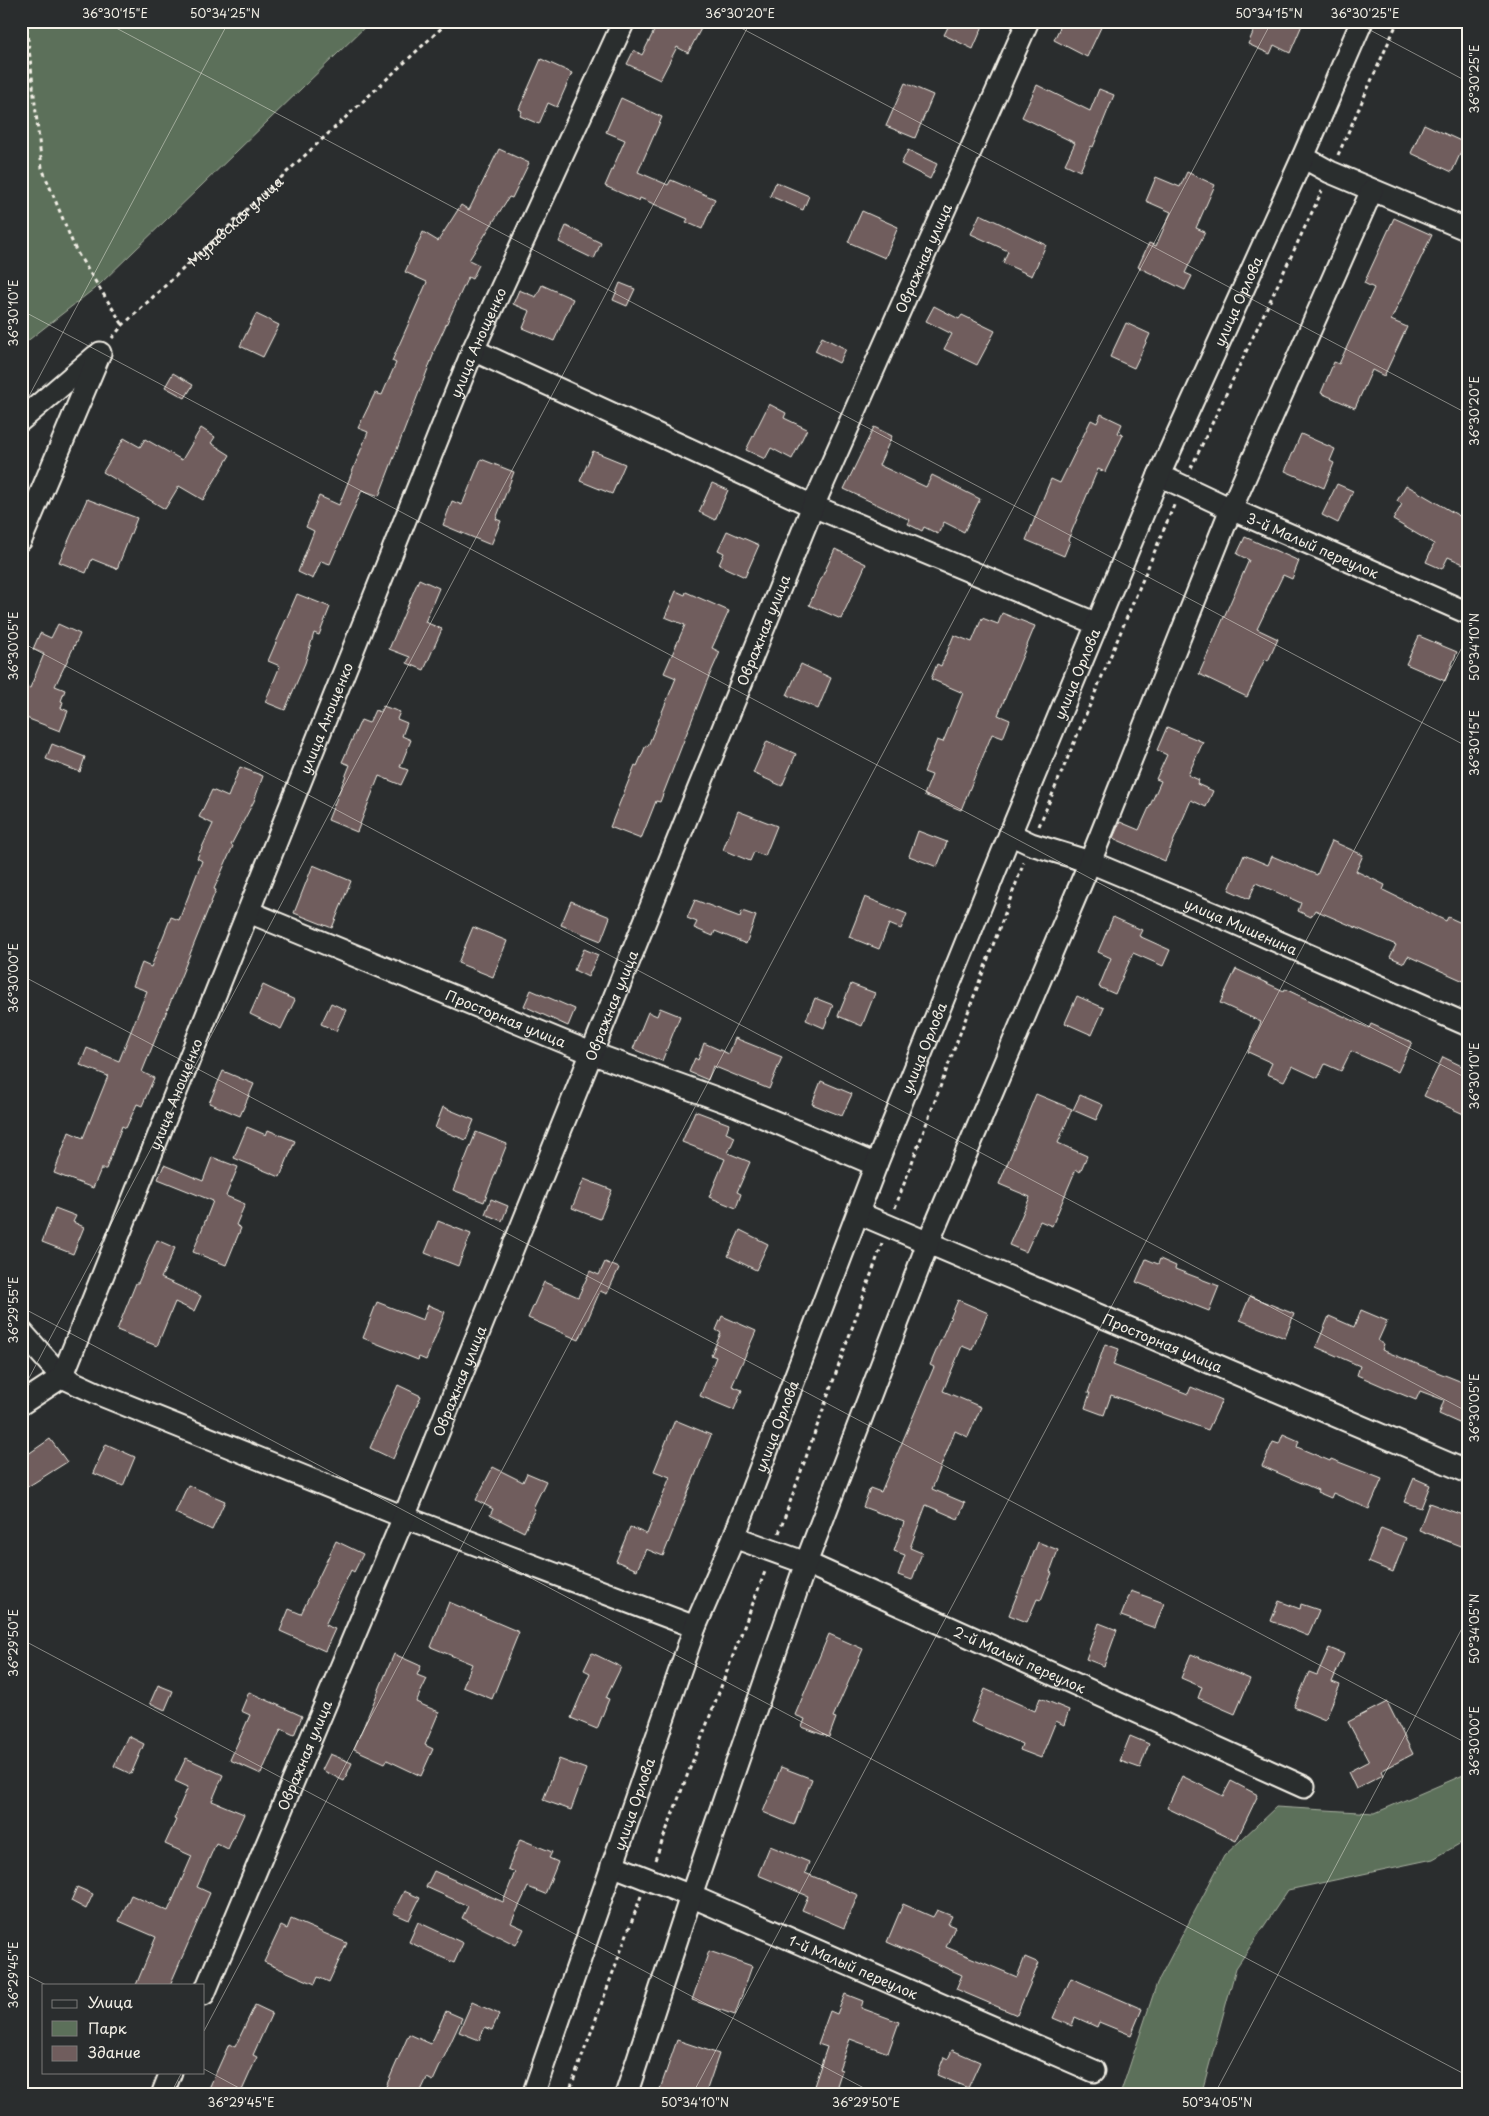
<svg xmlns="http://www.w3.org/2000/svg" width="1489" height="2116" viewBox="0 0 1489 2116" font-family="'Playpen Sans',sans-serif">
<style>
.green{fill:#5c705a;stroke:#a8b0a1}
.building{fill:#705d5d;stroke:#f4f1e8}
.lines{fill:none;stroke-linecap:round;stroke-linejoin:round}
.street-casing{stroke:#f4f1e8;stroke-width:25}
.path{stroke:#f4f1e8;stroke-width:3;stroke-dasharray:4 4;stroke-linecap:butt}
.street{stroke:#2a2d2e;stroke-width:21}
.ticks{fill:none;stroke:#f4f1e8;stroke-width:1;stroke-opacity:0.45}
.labels{text-anchor:middle;dominant-baseline:central;stroke-width:4;stroke-linejoin:round;paint-order:stroke}
.street-label{font-size:14px;fill:#f4f1e8;stroke:#2a2d2e}
.neatline{fill:none;stroke:#f4f1e8;stroke-width:2}
.ticks-label{font-size:12px;text-anchor:middle;fill:#f4f1e8}
</style>
<rect width="100%" height="100%" fill="#2a2d2e"/>
<filter id="ink" filterUnits="userSpaceOnUse"><feTurbulence type="fractalNoise" baseFrequency=".02" numOctaves="2"/><feDisplacementMap in="SourceGraphic" scale="10" xChannelSelector="R" yChannelSelector="G"/><feConvolveMatrix kernelMatrix="1 2 1 2 8 2 1 2 1" color-interpolation-filters="sRGB"/></filter>
<g filter="url(#ink)">
<path class="green" d="M21 21H371L99 285 21 346Z
M1468 1773V1839L1433 1859 1288 1890 1236 1968 1201 2095H1120L1157 1983 1224 1856 1276 1807 1375 1813Z"/>
<path class="building" d="M659 21H705L688 53 677 47 660 80 627 64 634 50 642 55Z
M951 21H985L973 49 944 35Z
M1063 21H1104L1087 57 1054 40Z
M1258 21H1293L1302 25 1290 53 1274 45 1270 54 1248 44Z
M541 59 572 73 557 107 548 103 539 124 520 116 522 111 519 109Z
M905 83 933 95 915 138 886 126Z
M1037 85 1090 111 1099 89 1114 95 1093 147 1091 146 1080 171 1065 164 1075 143 1022 117Z
M621 98 662 117 638 172 668 185 671 180 715 199 702 229 686 222 688 219 640 198 639 201 605 186 625 140 606 132Z
M1424 124 1465 143 1452 172 1411 153Z
M499 149 529 163 512 198 509 197 469 260 479 265 472 279 468 277 433 353H434L379 496 362 490 330 564 321 561 313 579 298 572 314 531 306 527 319 496 339 505 368 432 358 428 375 393 382 395 396 363 392 361 427 282 405 272 423 232 438 241 461 205 469 210Z
M908 150 937 164 930 179 901 164Z
M1187 172 1215 185 1196 228 1205 232 1185 273 1192 276 1185 290 1138 267 1149 243 1156 246 1171 212 1146 201 1156 177 1180 187Z
M776 182 809 196 803 210 770 196Z
M862 211 898 227 885 258 848 242Z
M980 214 1046 245 1032 276 1003 263 1008 251 971 234Z
M1394 218 1432 235 1391 320 1407 327 1384 376 1372 370 1355 408 1321 393 1334 362 1339 364 1374 288 1364 283Z
M566 226 601 243 594 259 559 242Z
M620 283 635 289 627 306 613 300Z
M542 285 573 299 554 341 523 328 530 311 513 304 519 290 536 297Z
M934 306 959 319 962 315 995 331 977 365 944 349 952 334 926 321Z
M256 314 279 325 263 357 240 346Z
M1126 323 1150 334 1134 368 1110 357Z
M822 337 846 349 839 363 815 351Z
M173 373 193 385 185 398 165 387Z
M769 404 786 413 784 418 807 429 792 459 771 448 765 459 746 450Z
M1101 414 1122 424 1118 433 1123 435 1105 472 1098 469 1068 540 1070 541 1064 556 1026 540 1051 479 1060 483 1091 420 1097 423Z
M874 427 892 436 879 465 926 487 932 475 980 499 964 532 944 522 938 534 924 527 922 531 908 524 910 520 844 489Z
M201 428 215 437 211 443 230 455 203 500 179 486 165 509 103 472 124 438 140 447 145 439 182 460Z
M1301 434 1335 449 1330 461 1334 463 1324 488 1285 471Z
M593 451 625 464 612 494 580 481Z
M481 459 514 472 496 519 501 521 491 545 443 525 452 501 462 505Z
M712 483 728 490 715 520 699 512Z
M1337 484 1353 491 1338 523 1322 515Z
M1406 485 1468 521V566L1448 557 1442 569 1426 562 1434 544 1393 520 1402 504 1397 501Z
M87 499 137 518 117 569 92 559 86 573 59 562Z
M727 531 759 545 745 577 719 565 724 553 718 550Z
M1245 537 1299 561 1292 579 1283 575 1257 629 1278 639 1268 661 1265 659 1247 697 1199 674 1249 560 1237 554Z
M835 549 866 564 841 619 809 605Z
M419 579 439 588 425 622 442 629 424 670 407 663 410 657 389 649Z
M676 591 685 595 686 592 729 611 712 648 720 652 707 681 660 802 656 801 641 839 610 827 635 765 637 766 646 745 648 746 676 678 664 673 685 625 665 617Z
M297 594 330 607 319 635 314 633 305 663 285 710 265 702 280 666 268 661Z
M1002 613 1035 626 998 715 1010 720 1003 738 992 734 961 810 924 795 932 775 924 772 937 740 943 742 963 693 931 679 937 664 941 666 954 635 972 642 982 618 998 624Z
M58 624 80 634 55 686 65 690 61 701 63 702 61 708 68 711 60 731 21 716V685L30 688 44 654 33 649 40 633 51 638Z
M1419 636 1457 652 1445 681 1406 664Z
M801 664 831 678 818 709 787 695Z
M383 706 400 712 397 719 407 723 402 736 411 740 400 767 408 770 401 785 379 776 357 832 328 820 350 765 342 762 361 720 369 723 375 710 380 712Z
M1167 727 1203 742 1188 775 1199 780 1197 784 1213 791 1206 807 1191 800 1165 861 1113 838 1120 822 1139 830 1161 781 1156 779 1167 755 1157 750Z
M767 741 796 754 782 786 753 773Z
M52 744 85 757 80 772 46 759Z
M240 767 263 776 254 801 231 845 233 846 214 889 216 890 142 1072 154 1078 142 1106 137 1104 126 1128 122 1126 106 1169H101L93 1188 54 1173 69 1132 83 1138 108 1076 80 1065 87 1048 119 1061 147 991 133 986 142 963 151 967 171 917 179 920 202 861 197 858 213 824 199 817 212 790 228 797Z
M738 811 777 826 765 856 754 852 750 861 723 850Z
M918 831 947 842 937 867 909 856Z
M1332 841 1363 855 1356 871 1385 885 1383 890 1446 921 1448 917 1468 926V983L1408 956 1404 963 1390 957 1396 945 1315 910 1311 917 1298 911 1301 903 1256 883 1249 899 1229 890 1244 855 1268 865 1272 856 1317 875Z
M313 865 351 881 332 928 294 913Z
M865 897 907 914 901 929 889 924 879 949 849 937Z
M695 900 740 917 742 911 756 916 746 944 715 931 713 936 694 928 697 922 687 918Z
M571 901 610 917 601 941 561 925Z
M1113 917 1142 930 1139 936 1170 950 1163 966 1133 953 1115 994 1099 987 1111 958 1098 952Z
M473 927 507 941 493 977 458 963Z
M584 949 598 955 588 977 574 970Z
M1236 969 1284 991 1285 989 1369 1028 1371 1024 1412 1042 1398 1072 1351 1051 1341 1071 1325 1064 1318 1078 1292 1066 1284 1081 1267 1074 1272 1063 1248 1052 1261 1022 1220 1003Z
M851 984 875 993 862 1026 838 1016Z
M263 985 295 1000 281 1029 250 1014Z
M531 990 575 1009 568 1026 524 1006Z
M1077 996 1104 1008 1092 1035 1065 1023Z
M815 998 833 1005 824 1028 806 1020Z
M331 1003 346 1010 336 1031 321 1024Z
M660 1008 680 1016 662 1061 633 1049 648 1012 657 1016Z
M735 1038 782 1057 769 1089 713 1066 708 1080 689 1072 695 1058 698 1060 704 1043 729 1054Z
M1443 1057 1468 1069V1116L1424 1096Z
M223 1071 254 1084 240 1116 209 1103Z
M821 1081 852 1094 842 1116 812 1104Z
M1036 1094 1072 1109 1058 1143 1087 1156 1080 1172 1076 1169 1052 1226 1040 1221 1026 1252 1009 1245 1030 1197 999 1184Z
M1080 1095 1103 1105 1096 1120 1073 1110Z
M443 1107 474 1120 466 1140 435 1128Z
M695 1111 729 1124 726 1133 735 1137 728 1153 750 1162 737 1192 741 1194 736 1208 709 1197 725 1159 682 1142Z
M247 1127 266 1135 268 1130 295 1141 280 1177 234 1158Z
M476 1132 507 1144 484 1202 453 1190Z
M212 1157 238 1167 226 1196 245 1204 236 1225 241 1228 226 1265 193 1252 213 1201 158 1179 164 1165 203 1181Z
M584 1179 612 1190 600 1219 572 1208Z
M491 1199 508 1206 502 1221 485 1214Z
M55 1208 76 1216 73 1222 84 1227 73 1254 42 1242Z
M438 1221 471 1234 458 1266 425 1253Z
M740 1230 768 1244 756 1270 728 1256Z
M157 1240 175 1248 161 1278 201 1296 194 1311 175 1302 157 1346 117 1330 136 1283H138Z
M1146 1259 1158 1264 1160 1259 1176 1266 1175 1269 1219 1286 1209 1311 1136 1282Z
M605 1262 619 1268 607 1294 600 1291 579 1340 528 1318 544 1282 578 1297 590 1271 599 1275Z
M1250 1296 1294 1314 1285 1338 1240 1320Z
M958 1300 988 1313 972 1350 962 1346 943 1391 981 1407 968 1437 955 1431 932 1489 965 1503 958 1519 926 1505 910 1548 922 1553 912 1580 898 1575 905 1555 894 1551 904 1522 863 1507 870 1488 881 1492 934 1367 930 1365Z
M377 1302 423 1320 428 1305 445 1312 426 1360 419 1357 418 1360 363 1338Z
M1361 1310 1387 1321 1378 1341 1384 1344 1382 1350 1467 1384 1463 1393 1468 1395V1427L1439 1414 1444 1400 1420 1391 1416 1400 1389 1389 1357 1375 1360 1366 1316 1347 1329 1316 1354 1327Z
M722 1316 756 1331 732 1386 742 1390 734 1410 700 1396 716 1357 711 1355 721 1333 716 1330Z
M1105 1344 1119 1349 1113 1365 1188 1394 1191 1387 1222 1400 1208 1430 1111 1395 1104 1415 1085 1408 1090 1393H1088Z
M398 1385 421 1396 393 1459 370 1448Z
M675 1420 711 1435 663 1556 646 1549 637 1570 616 1561 630 1527 647 1534 670 1477 654 1471Z
M1283 1434 1299 1441 1297 1447 1330 1461 1331 1459 1382 1479 1369 1509 1333 1493 1331 1498 1317 1492 1318 1490 1262 1466 1273 1442 1279 1444Z
M50 1439 67 1462 21 1491V1459Z
M106 1444 135 1457 123 1486 93 1473Z
M493 1467 523 1482 527 1473 546 1481 533 1508 535 1509 524 1532 490 1515 493 1509 476 1500Z
M1414 1478 1430 1485 1421 1508 1404 1502Z
M188 1485 225 1501 212 1530 175 1513Z
M1429 1503 1468 1517V1549L1419 1530Z
M1381 1528 1406 1538 1393 1572 1368 1562Z
M336 1541 363 1554 354 1572 351 1570 325 1625 335 1629 325 1651 280 1631 289 1609 301 1614Z
M1038 1542 1058 1550 1050 1572 1052 1573 1041 1600 1037 1599 1027 1622 1009 1615Z
M1131 1591 1164 1603 1155 1628 1121 1616Z
M1279 1601 1300 1609 1301 1604 1319 1610 1308 1636 1271 1621Z
M449 1602 519 1632 492 1699 463 1687 472 1664 431 1647Z
M1099 1623 1117 1630 1104 1666 1086 1659Z
M829 1634 863 1649 833 1717 836 1718 829 1737 802 1727 805 1719 795 1715Z
M1329 1648 1344 1654 1332 1682 1340 1685 1325 1720 1294 1707 1309 1672 1317 1675Z
M592 1653 621 1667 606 1698 609 1699 597 1729 571 1718 590 1673 584 1670Z
M394 1654 421 1666 417 1675 427 1679 416 1702 439 1712 425 1745 433 1749 421 1776 387 1760 385 1763 354 1749Z
M1191 1654 1250 1679 1235 1714 1198 1698 1202 1687 1181 1678Z
M158 1685 173 1691 165 1710 150 1703Z
M985 1689 1035 1711 1040 1698 1069 1710 1064 1725 1056 1721 1041 1758 1020 1750 1022 1744 971 1722Z
M249 1692 302 1716 294 1735 281 1729 261 1774 230 1760 250 1715 241 1711Z
M1387 1702 1413 1754 1381 1771 1383 1775 1356 1789 1348 1772 1369 1761 1348 1722Z
M128 1736 144 1744 131 1774 114 1766Z
M1130 1736 1149 1744 1140 1768 1120 1761Z
M330 1754 352 1763 344 1781 322 1770Z
M186 1758 223 1775 212 1801 244 1814 228 1849 216 1843 197 1887 210 1893 170 1985H136L156 1937 119 1921 131 1895 168 1911 192 1856 165 1844 176 1820 174 1819 188 1787 175 1781Z
M559 1759 586 1769 571 1810 543 1800Z
M781 1767 812 1779 794 1825 763 1812Z
M1182 1776 1223 1796 1231 1781 1258 1795 1236 1841 1167 1808Z
M520 1839 552 1852 549 1858 558 1862 545 1894 528 1887 511 1923 524 1929 516 1945 462 1918 468 1906 426 1887 434 1871 503 1902 515 1872 508 1869Z
M770 1846 809 1862 805 1873 858 1895 844 1928 802 1910 808 1896 758 1875Z
M77 1887 93 1894 86 1909 71 1901Z
M404 1891 420 1898 409 1920 393 1913Z
M903 1904 933 1917 937 1910 952 1916 948 1924 955 1927 946 1947 1017 1977 1025 1957 1039 1963 1017 2015 956 1989 962 1975 887 1942Z
M291 1919 347 1943 329 1982 318 1977 315 1984 264 1962 281 1926 287 1929Z
M418 1922 463 1943 454 1963 409 1942Z
M709 1951 752 1966 735 2015 692 2000Z
M1071 1978 1142 2009 1131 2035 1099 2022 1097 2027 1075 2017 1072 2026 1053 2018Z
M845 1994 863 2001 861 2008 899 2022 888 2053 850 2039 839 2069 842 2070 834 2095H811L827 2047 818 2044 830 2011 837 2014Z
M472 2002 499 2014 492 2030 485 2027 479 2040 459 2032Z
M255 2005 272 2013 253 2055 257 2057 240 2095H206L229 2044 235 2047Z
M446 2011 462 2018 433 2081 427 2078 419 2095H393L384 2091 409 2034 431 2044Z
M677 2040 719 2054 705 2095H658Z
M952 2050 980 2062 968 2088 937 2075 944 2057 948 2059Z"/>
<g class="lines">
<defs>
<g id="street">
<path d="M1303 157 1330 172 1468 230"/>
<path d="M473 350 813 506 1097 624"/>
<path d="M21 420 96 356"/>
<path id="s2" d="M1159 475 1231 509 1468 613"/>
<path d="M21 540 100 353"/>
<path id="s3" d="M1010 834 1031 844 1090 862 1226 919 1468 1025"/>
<path id="s4" d="M249 912 591 1053 735 1105 876 1165"/>
<path id="s5" d="M858 1213 1468 1472"/>
<path d="M21 1331 62 1377 101 1395 404 1517 695 1627"/>
<path id="s6" d="M21 1404 62 1377 473 350 624 21"/>
<path id="s7" d="M734 1537 806 1563 1304 1787"/>
<path id="s8" d="M612 1865 691 1896 1094 2071"/>
<path id="s9" d="M204 1994 404 1517 813 506 1028 21"/>
<path d="M162 2095 171 2072"/>
<path id="s10" d="M533 2095 695 1627 734 1537 876 1165 1010 834 1159 475 1303 157 1362 21"/>
<path d="M626 2095 691 1896 806 1563 928 1243 1090 862 1231 509 1372 190"/>
</g>
</defs>
<use href="#street" class="street-casing"/>
<g class="path">
<path d="M26 21 42 168 76 251 123 325"/>
<path d="M1338 155 1398 21"/>
<path id="s1" d="M112 338 123 325 449 21"/>
<path d="M1191 468 1322 191"/>
<path d="M1039 826 1175 503"/>
<path d="M895 1208 1024 862"/>
<path d="M779 1533 882 1244"/>
<path d="M655 1860 766 1569"/>
<path d="M568 2095 641 1896"/>
</g>
<use href="#street" class="street"/>
</g>
</g>
<path class="ticks" d="M103 21 1468 747M728 21 1468 414M1353 21 1468 82M21 310 1468 1079M21 411 229 21M21 642 1468 1412M21 975 1468 1744M21 1307 1468 2076M21 1393 751 21M21 1639 877 2095M21 1972 46 1985M204 2031 1272 21M204 2069 252 2095M170 2095 182 2072M692 2095 1468 636M1214 2095 1468 1617"/>
<g class="labels">
<g class="street-label">
<text stroke="none"><textPath href="#s1" startOffset="170">Муравская улица</textPath></text>
<text stroke="none"><textPath href="#s9" startOffset="1879">Овражная улица</textPath></text>
<text stroke="none"><textPath href="#s10" startOffset="1928">улица Орлова</textPath></text>
<text stroke="none"><textPath href="#s6" startOffset="1164">улица Анощенко</textPath></text>
<text stroke="none"><textPath href="#s2" startOffset="169">3-й Малый переулок</textPath></text>
<text stroke="none"><textPath href="#s9" startOffset="1474">Овражная улица</textPath></text>
<text stroke="none"><textPath href="#s10" startOffset="1522">улица Орлова</textPath></text>
<text stroke="none"><textPath href="#s6" startOffset="759">улица Анощенко</textPath></text>
<text stroke="none"><textPath href="#s3" startOffset="249">улица Мишенина</textPath></text>
<text stroke="none"><textPath href="#s9" startOffset="1069">Овражная улица</textPath></text>
<text stroke="none"><textPath href="#s4" startOffset="278">Просторная улица</textPath></text>
<text stroke="none"><textPath href="#s10" startOffset="1118">улица Орлова</textPath></text>
<text stroke="none"><textPath href="#s6" startOffset="354">улица Анощенко</textPath></text>
<text stroke="none"><textPath href="#s5" startOffset="331">Просторная улица</textPath></text>
<text stroke="none"><textPath href="#s9" startOffset="664">Овражная улица</textPath></text>
<text stroke="none"><textPath href="#s10" startOffset="712">улица Орлова</textPath></text>
<text stroke="none"><textPath href="#s7" startOffset="311">2-й Малый переулок</textPath></text>
<text stroke="none"><textPath href="#s9" startOffset="259">Овражная улица</textPath></text>
<text stroke="none"><textPath href="#s10" startOffset="308">улица Орлова</textPath></text>
<text stroke="none"><textPath href="#s8" startOffset="262">1-й Малый переулок</textPath></text>
</g>
</g>
<rect width="1489" height="2116" fill="none" stroke="#2a2d2e" stroke-width="55"/>
<rect x="42" y="1984" width="162" height="90" fill="#2a2d2e" stroke="#7b7b78"/>
<rect x="52" y="2000" width="25" height="8" fill="#2a2d2e" stroke="#7b7b78"/>
<text x="88" y="2008" font-size="15" fill="#f4f1e8">Улица</text>
<rect x="52" y="2021" width="25" height="15" fill="#5c705a" stroke="#7b7b78"/>
<text x="88" y="2034" font-size="15" fill="#f4f1e8">Парк</text>
<rect x="52" y="2046" width="25" height="15" fill="#705d5d" stroke="#7b7b78"/>
<text x="88" y="2058" font-size="15" fill="#f4f1e8">Здание</text>
<rect x="28" y="28" width="1434" height="2060" class="neatline"/>
<g class="ticks-label">
<text x="115" y="18">36°30'15"E</text>
<text x="225" y="18">50°34'25"N</text>
<text x="740" y="18">36°30'20"E</text>
<text x="1269" y="18">50°34'15"N</text>
<text x="1365" y="18">36°30'25"E</text>
<text transform="translate(1475 79) rotate(-90)" y="4">36°30'25"E</text>
<text transform="translate(14 313) rotate(-90)" y="4">36°30'10"E</text>
<text transform="translate(1475 411) rotate(-90)" y="4">36°30'20"E</text>
<text transform="translate(14 646) rotate(-90)" y="4">36°30'05"E</text>
<text transform="translate(1475 647) rotate(-90)" y="4">50°34'10"N</text>
<text transform="translate(1475 743) rotate(-90)" y="4">36°30'15"E</text>
<text transform="translate(14 978) rotate(-90)" y="4">36°30'00"E</text>
<text transform="translate(1475 1076) rotate(-90)" y="4">36°30'10"E</text>
<text transform="translate(14 1310) rotate(-90)" y="4">36°29'55"E</text>
<text transform="translate(1475 1408) rotate(-90)" y="4">36°30'05"E</text>
<text transform="translate(1475 1629) rotate(-90)" y="4">50°34'05"N</text>
<text transform="translate(14 1643) rotate(-90)" y="4">36°29'50"E</text>
<text transform="translate(1475 1741) rotate(-90)" y="4">36°30'00"E</text>
<text transform="translate(14 1975) rotate(-90)" y="4">36°29'45"E</text>
<text x="241" y="2107">36°29'45"E</text>
<text x="695" y="2107">50°34'10"N</text>
<text x="866" y="2107">36°29'50"E</text>
<text x="1217" y="2107">50°34'05"N</text>
</g>
</svg>
